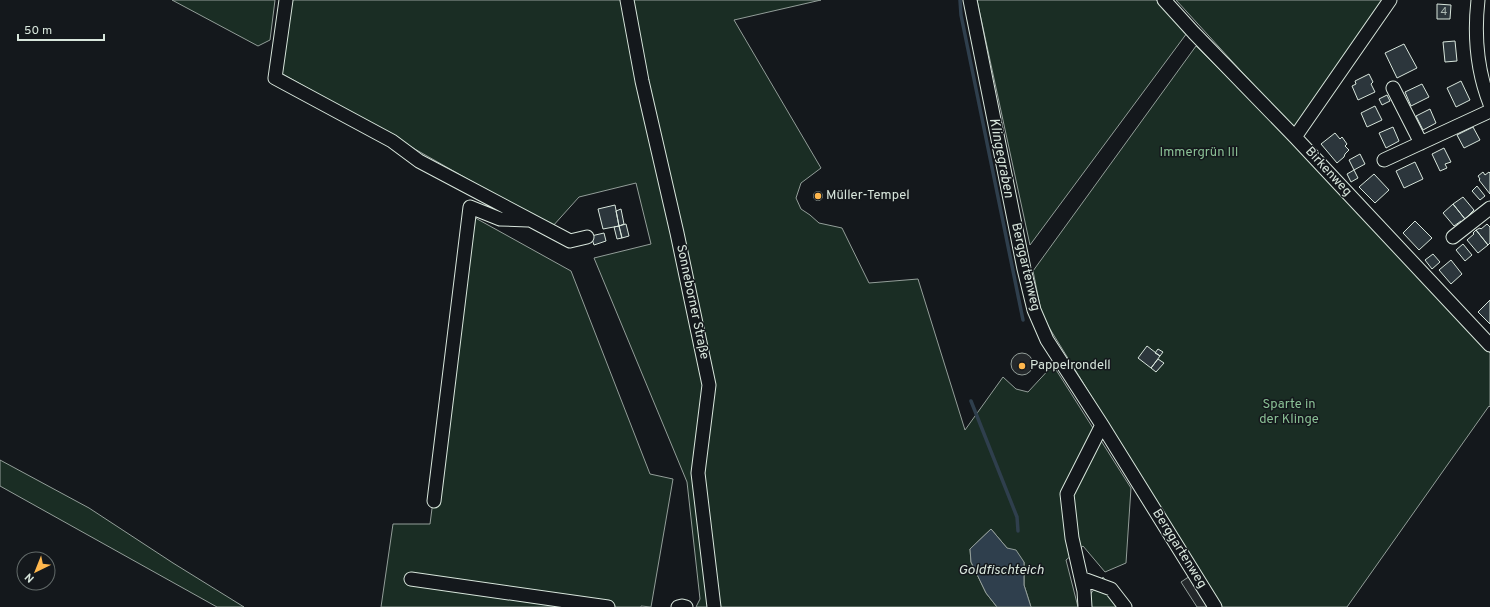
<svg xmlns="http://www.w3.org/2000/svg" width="1490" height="607" viewBox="0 0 1490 607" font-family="Overpass,sans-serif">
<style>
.green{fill:#1a2d24;stroke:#939e99}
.parking{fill:#24282b;stroke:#939e99}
.water{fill:#2f3f4d;stroke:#939e99}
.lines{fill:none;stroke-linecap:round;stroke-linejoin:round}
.stream{stroke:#2f3f4d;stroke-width:3.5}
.building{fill:#2c363c;stroke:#d8e6dc}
.minor-casing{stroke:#d8e6dc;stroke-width:15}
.minor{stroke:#14181c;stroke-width:13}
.poi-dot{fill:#ffb74d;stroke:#14181c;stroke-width:1.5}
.labels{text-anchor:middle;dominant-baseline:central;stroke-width:3;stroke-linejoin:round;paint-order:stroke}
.number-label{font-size:11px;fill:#adbab4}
.park-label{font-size:13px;fill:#8ac095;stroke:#14181c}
.street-label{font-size:13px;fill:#d8e6dc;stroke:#14181c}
.poi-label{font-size:13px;fill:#d8e6dc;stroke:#14181c;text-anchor:start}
.water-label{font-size:14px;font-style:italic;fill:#d8e6dc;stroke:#14181c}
</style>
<rect width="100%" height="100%" fill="#14181c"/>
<path class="green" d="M172 0H275L270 40 258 46Z
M292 0H821L734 20 821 168 801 183 796 198 801 209 810 215 819 223 842 228 869 283 918 279 965 430 1003 377 1016 389 1028 392 1053 365 1131 488 1126 563 1105 572 1083 546 1066 560 1078 607H1031L1024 585V562L1007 548 991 529 970 549 971 562 986 593 997 607H696L700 599 687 482 594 258 651 244 636 183 579 197 552 227 281 73Z
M977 0H1156L1187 33 1030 245Z
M1176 0H1385L1294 129Z
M1196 46 1290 140 1490 353V407L1489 406 1347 607H1221L1042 316 1033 271Z
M470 215 571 271 650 474 673 479 651 607 641 606V607H381L393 524H430Z
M0 460 89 508 173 563 244 607H217L0 486Z
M1103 577 1127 607H1083L1084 603Z"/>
<path class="parking" d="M1011 364a11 11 0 1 1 22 0a11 11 0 1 1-22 0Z
M1190 576 1210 607H1197L1181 582Z"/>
<path class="water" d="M991 529 1007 548 1016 550 1024 562V585L1031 607H997L986 593 971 562 970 549Z"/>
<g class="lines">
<path class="stream" d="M960 0 961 15 1023 320
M971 401 1017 517 1018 531"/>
</g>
<path class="building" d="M1437 4 1451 5 1450 19H1437Z
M1455 41 1457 61 1445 62 1443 42Z
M1404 44 1417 68 1397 78 1385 53Z
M1369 74 1373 82 1371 84 1375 92 1358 100 1352 86 1356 84 1355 81Z
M1461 81 1470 100 1456 107 1447 88Z
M1422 84 1429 97 1411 106 1405 92Z
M1387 95 1390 101 1382 105 1379 99Z
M1375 106 1382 120 1367 127 1361 113Z
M1430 109 1436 123 1423 130 1416 116Z
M1393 127 1399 141 1386 148 1379 133Z
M1473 127 1480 140 1464 148 1457 135Z
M1335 133 1340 139 1342 137 1347 144 1345 146 1349 150 1345 154 1344 157 1337 163 1321 144Z
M1444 148 1451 162 1445 164 1447 168 1440 171 1432 154Z
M1360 154 1365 164 1354 170 1349 160Z
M1415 162 1423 179 1404 188 1396 171Z
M1354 170 1358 178 1351 182 1347 174Z
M1483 172 1485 175 1489 172 1490 173V194L1479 180 1480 179 1478 176Z
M1374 174 1389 190 1375 203 1359 187Z
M1477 186 1485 196 1480 200 1472 191Z
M813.5 196a4.5 4.5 0 1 1 9 0a4.5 4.5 0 1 1-9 0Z
M1463 197 1474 210 1465 219 1453 204Z
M1453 204 1465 219 1462 222 1461 221 1454 226 1443 213Z
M615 205 619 226 603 229 598 209Z
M621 209 624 224 619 226 616 211Z
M1415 221 1432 238 1419 250 1403 233Z
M626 224 629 236 622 238 619 226Z
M1487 224 1490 227V243L1488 245 1476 230 1480 228 1481 229Z
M619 226 622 238 617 239 614 227Z
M1476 230 1488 245 1478 253 1467 240 1474 234 1473 233Z
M604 233 606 241 594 245 591 236Z
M1463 244 1472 255 1465 261 1456 250Z
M1433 254 1440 262 1432 269 1425 260Z
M1451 260 1462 274 1451 284 1439 270Z
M1490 300V324L1478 312Z
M1147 346 1160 356 1151 368 1138 358Z
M1158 349 1163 352 1160 356 1155 353Z
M1158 359 1164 363 1156 372 1151 368Z"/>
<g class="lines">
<defs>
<path id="minor" d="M286 0 275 78 392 141 419 161 570 241 587 237
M627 0 642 81 677 233 709 385 698 473 714 607
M970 0 1024 269 1034 310 1047 340 1102 425 1215 607
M1164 0 1194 33 1295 137 1490 345
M1478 0C1474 36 1477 71 1490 104
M1393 88 1421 143
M1295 137 1390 0
M1384 160 1490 111
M1453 237 1490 208
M434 501 470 207 500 219 528 220
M1081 578 1111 589 1125 607
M411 579 608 607
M678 607 682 606 686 607
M1085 607 1084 591 1072 538 1067 494 1102 425"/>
</defs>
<use href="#minor" class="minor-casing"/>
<use href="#minor" class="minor"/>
</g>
<g class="poi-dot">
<circle cx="818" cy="196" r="4"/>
<circle cx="1022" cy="366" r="4"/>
</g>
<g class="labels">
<g class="number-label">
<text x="1444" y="12">4</text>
</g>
<g class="park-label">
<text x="1199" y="153">Immergrün III</text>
<text x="1289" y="405">Sparte in<tspan x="1289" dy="15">der Klinge</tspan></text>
</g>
<g class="street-label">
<text transform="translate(1328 172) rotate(47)">Birkenweg</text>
<text transform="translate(1025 267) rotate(77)">Berggartenweg</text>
<text transform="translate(692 302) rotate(78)">Sonneborner Straße</text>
<text transform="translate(1179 549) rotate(58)">Berggartenweg</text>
</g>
<g class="poi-label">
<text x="826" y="196">Müller-Tempel</text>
<text x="1030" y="366">Pappelrondell</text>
</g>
<g class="water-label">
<text transform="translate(1001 158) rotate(79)">Klingegraben</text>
<text x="1001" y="570">Goldfischteich</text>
</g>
</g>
<g transform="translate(36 571) rotate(223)"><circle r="19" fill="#14181c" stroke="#626a69"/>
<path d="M0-3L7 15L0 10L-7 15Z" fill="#ffb74d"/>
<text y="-6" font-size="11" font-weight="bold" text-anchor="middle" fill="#d8e6dc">N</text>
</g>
<path d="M18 34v6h86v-6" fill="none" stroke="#d8e6dc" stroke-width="2"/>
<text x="24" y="34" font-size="12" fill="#d8e6dc" stroke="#14181c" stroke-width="3" paint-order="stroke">50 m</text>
</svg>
